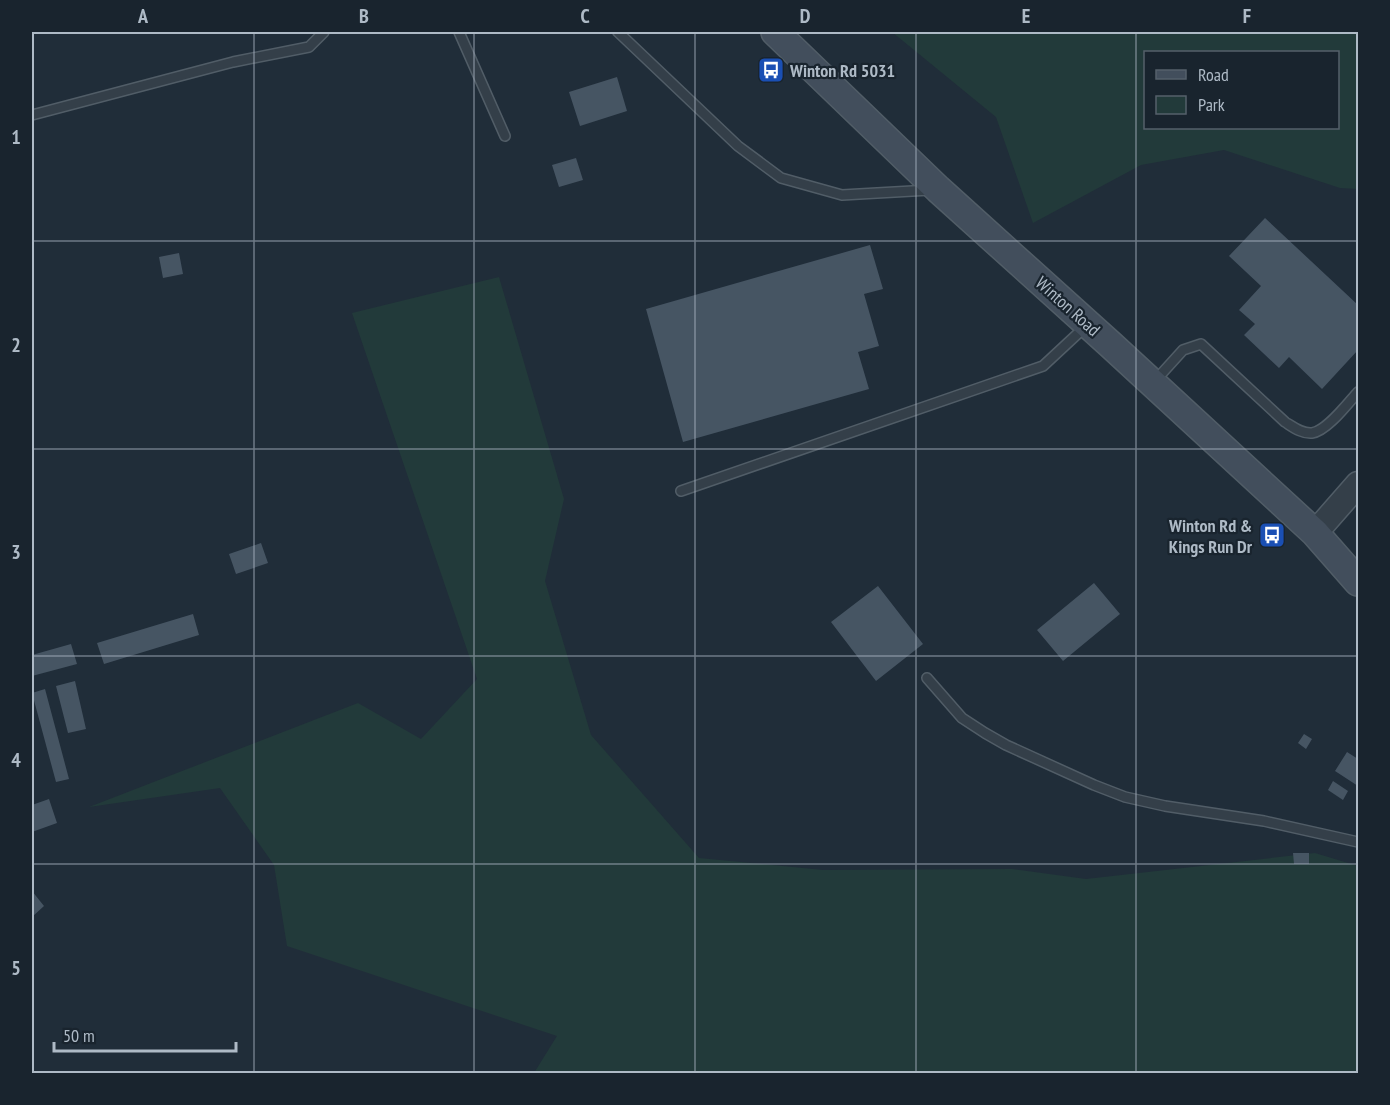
<svg xmlns="http://www.w3.org/2000/svg" width="1390" height="1105" viewBox="0 0 1390 1105" font-family="'PT Sans Narrow',sans-serif">
<style>
.green{fill:#223a3a;fill-rule:evenodd}
.building{fill:#465563}
.lines{fill:none;stroke-linecap:round;stroke-linejoin:round}
.service-casing{stroke:#515d67;stroke-width:12}
.tertiary-casing{stroke:#515d67;stroke-width:27}
.secondary-casing{stroke:#515d67;stroke-width:30}
.service{stroke:#343f49;stroke-width:9}
.tertiary{stroke:#343f49;stroke-width:24}
.secondary{stroke:#424e5c;stroke-width:27}
.grid{fill:none;stroke:#aebac6;stroke-width:1.5;stroke-opacity:0.55}
.labels{text-anchor:middle;dominant-baseline:central;stroke-width:4.5;stroke-linejoin:round;paint-order:stroke}
.poi-label{font-size:18px;font-weight:bold;fill:#aebac6;stroke:#19242e;text-anchor:start}
.street-label{font-size:18px;fill:#aebac6;stroke:#19242e}
.neatline{fill:none;stroke:#aebac6;stroke-width:2}
.grid-label{font-size:20px;text-anchor:middle;font-weight:bold;fill:#aebac6}
</style>
<rect width="100%" height="100%" fill="#202d39"/>
<path class="green" d="M892 32H1358V189L1340 188 1224 150 1141 165 1033 223 996 117ZM1146 52H1338V128H1146Z
M499 277 564 499 545 581 591 735 699 858 823 870 1012 869 1086 879 1315 853 1358 866V1073H534L557 1036 287 946 274 865 220 788 89 807 358 703 421 739 477 679 352 313Z"/>
<path class="building" d="M617 77 627 111 580 126 569 92Z
M576 158 583 180 559 187 552 165Z
M1265 218 1358 305V350L1322 389 1289 357 1279 368 1244 335 1255 324 1239 310 1261 286 1229 256Z
M870 245 883 289 864 294 879 346 858 352 869 389 683 442 646 309Z
M179 253 183 274 163 278 159 257Z
M261 543 268 563 236 574 229 554Z
M1094 583 1120 614 1063 661 1037 630Z
M878 586 923 644 876 681 831 622Z
M193 614 199 635 104 664 97 643Z
M71 644 77 664 32 676V655Z
M75 681 86 729 68 733 56 686Z
M45 689 69 779 56 782 32 693Z
M1304 734 1312 739 1306 749 1298 743Z
M1347 752 1358 759V786L1335 771Z
M1333 781 1348 791 1343 800 1328 790Z
M49 799 57 823 32 832V805Z
M1293 853H1309V864H1294Z
M32 891 44 906 32 917Z"/>
<g class="lines">
<defs>
<path id="service" d="M459 32 505 136
M618 32 738 146 781 178 842 195 930 190
M32 115 233 62 309 47 324 32
M1154 382 1183 350 1201 344 1285 422C1293 427 1302 434 1312 433 1327 431 1348 403 1358 392
M681 491 1043 366 1086 326
M927 678 962 718 985 733 1006 745 1094 785 1125 797 1165 806 1264 821 1358 842"/>
<path id="tertiary" d="M1315 533 1358 484"/>
<path id="secondary" d="M775 32 938 189 1111 345 1315 533 1358 582"/>
</defs>
<use href="#service" class="service-casing"/>
<use href="#tertiary" class="tertiary-casing"/>
<use href="#secondary" class="secondary-casing"/>
<use href="#service" class="service"/>
<use href="#tertiary" class="tertiary"/>
<use href="#secondary" class="secondary"/>
</g>
<path class="grid" d="M254 32V1074M474 32V1074M695 32V1074M916 32V1074M1136 32V1074M32 241H1358M32 449H1358M32 656H1358M32 864H1358"/>
<defs>
<symbol id="bus-square" viewBox="-11 -11 22 22"><rect x="-9" y="-9" width="18" height="18" rx="4" fill="#1a4fb4" stroke="#19242e"/><path d="M-5-6H5V4H4V6H2V4H-2V6H-4V4H-5ZM-3.5-4V0h7V-4ZM-3.5 1.2v1.5H-2V1.2ZM2 1.2v1.5H3.5V1.2Z" fill="#fff"/></symbol>
</defs>
<g fill-rule="evenodd">
<use href="#bus-square" x="756" y="55" width="30" height="30"/>
<use href="#bus-square" x="1257" y="520" width="30" height="30"/>
</g>
<g class="labels">
<g class="poi-label">
<text x="790" y="70">Winton Rd 5031</text>
<text x="1252" y="525" text-anchor="end">Winton Rd &amp;<tspan x="1252" dy="21">Kings Run Dr</tspan></text>
</g>
<g class="street-label">
<text transform="translate(1068 306) rotate(42)">Winton Road</text>
</g>
</g>
<rect width="1390" height="1105" fill="none" stroke="#19242e" stroke-width="66"/>
<rect x="1144" y="51" width="195" height="78" fill="#19242e" stroke="#55606b" stroke-width="1.5"/>
<rect x="1156" y="70" width="30" height="9" fill="#424e5c" stroke="#55606b" stroke-width="1.5"/>
<text x="1198" y="81" font-size="18" fill="#aebac6">Road</text>
<rect x="1156" y="96" width="30" height="18" fill="#223a3a" stroke="#55606b" stroke-width="1.5"/>
<text x="1198" y="111" font-size="18" fill="#aebac6">Park</text>
<path d="M54 1042v9h182v-9" fill="none" stroke="#aebac6" stroke-width="3"/>
<text x="63" y="1042" font-size="18" fill="#aebac6" stroke="#19242e" stroke-width="4.5" paint-order="stroke">50 m</text>
<rect x="33" y="33" width="1324" height="1039" class="neatline"/>
<g class="grid-label">
<text x="143" y="23">A</text>
<text x="364" y="23">B</text>
<text x="585" y="23">C</text>
<text x="805" y="23">D</text>
<text x="1026" y="23">E</text>
<text x="1247" y="23">F</text>
<text x="16" y="144">1</text>
<text x="16" y="352">2</text>
<text x="16" y="559">3</text>
<text x="16" y="767">4</text>
<text x="16" y="975">5</text>
</g>
</svg>
